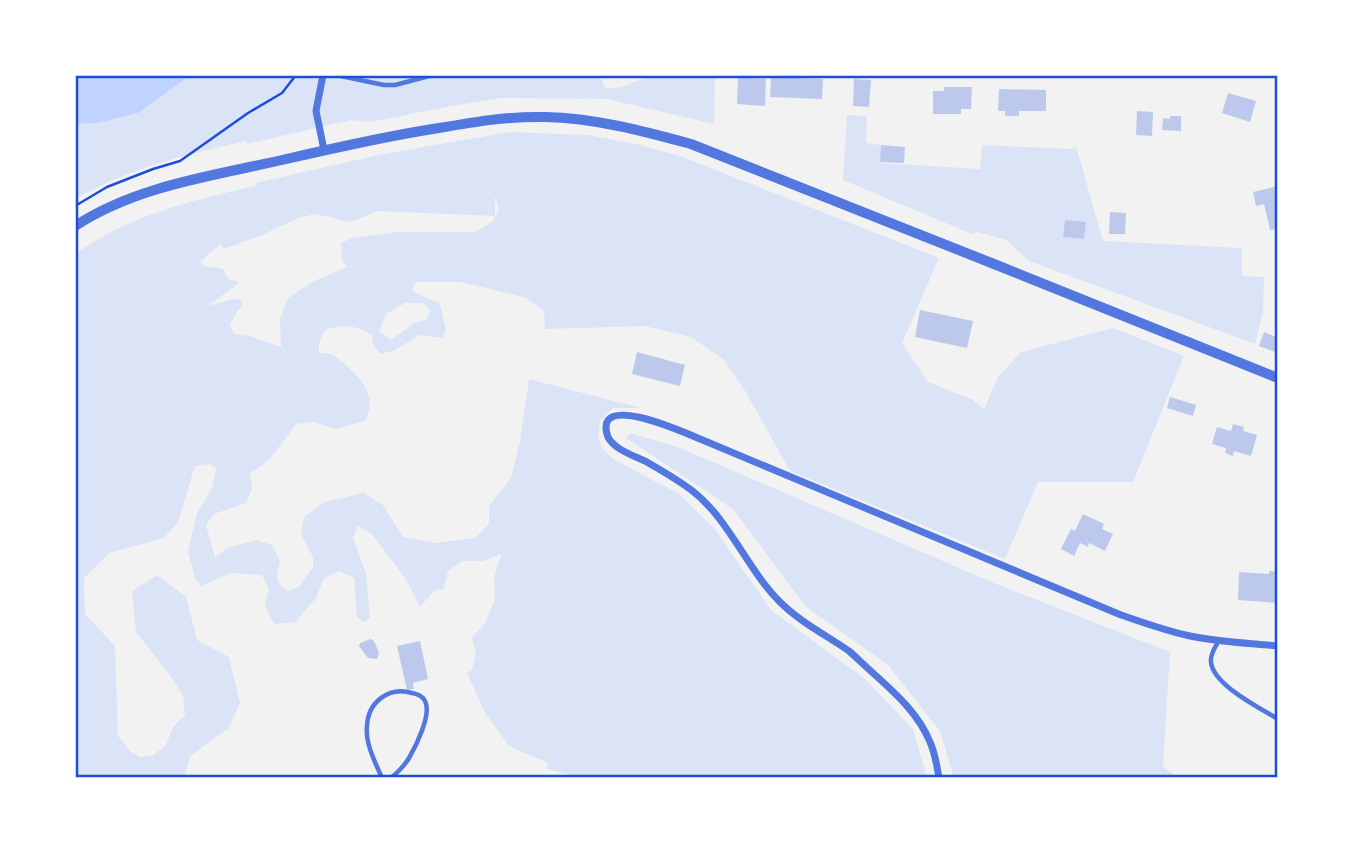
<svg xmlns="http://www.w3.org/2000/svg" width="1353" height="853" viewBox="0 0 1353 853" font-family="Arial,sans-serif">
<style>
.green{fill:#dbe4f7;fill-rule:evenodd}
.water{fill:#bfd3fe}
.building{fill:#bdc9ec}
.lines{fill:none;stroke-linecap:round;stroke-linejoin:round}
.path{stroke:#1d4ed8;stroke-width:2.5}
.service{stroke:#5277de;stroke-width:4.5}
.minor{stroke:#5277de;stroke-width:7}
.tertiary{stroke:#5277de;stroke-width:10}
.neatline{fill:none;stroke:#1d4ed8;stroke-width:2.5}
</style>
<rect width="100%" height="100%" fill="#f2f2f2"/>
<path class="green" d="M191 75H599L606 89 622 87 652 75H715L714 124 607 99 500 98 446 107 371 122 351 120 247 144 246 141C185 155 130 168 75 199V124L98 123 138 113Z
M847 115 867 116 866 143 881 145 880 163 980 169 982 145 1070 149 1076 146 1103 241 1242 248V276L1264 277 1263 312 1255 344 1029 261 1006 240 978 232 972 234 843 180Z
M510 132 588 135 636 144 683 157 939 258 902 343 928 382 973 400 984 409 998 377 1021 352 1113 328 1184 356 1133 482H1038L1005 559 790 471 744 389 723 359 691 337 645 326 545 329 544 311 526 298 507 293 460 282H416L412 289C421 298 429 297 440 304L446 330 443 338 420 335 393 351 380 354 373 344 372 335C357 325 341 324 325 330L319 343V353C322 353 326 353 330 354 336 356 343 363 348 367 365 382 377 399 365 421L336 429 314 422 296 424 270 459 250 474 252 489 246 503 214 514 206 525 215 557 228 548 256 540 272 545 280 561C277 575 274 583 287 591L299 587 313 567V557L301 535 304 517 324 502 364 493 383 505 403 537 435 543 475 538 489 524V506L511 478 520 441 529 379 641 408H613L600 421 598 438 603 449 613 459 679 494 714 528 771 610 865 679 913 729 927 778H583L547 769 548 763 509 746 485 713 467 673 472 670 476 653 472 638 485 623 495 599 494 578 501 554 483 561H463L448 571 444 589 435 590 420 607 405 578 372 534 358 526 353 538 366 573 370 617 364 622 357 618 354 578 339 571 324 578 316 598 295 622 274 624 265 605 269 589 262 575 231 573 201 586 195 578 188 552 197 513 212 488 216 468 209 464 195 466 178 522 164 538 109 553 84 578 85 614 115 646 118 736 131 752 140 757 152 756 166 745 173 727 185 715 183 696 172 678 136 632 132 591 157 575 186 597 197 640 229 657 240 703 228 729 190 756 184 778H75V254C133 214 189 201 256 186L255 183 383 154ZM495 196 499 209 493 221 475 232H398L352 238 341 243 342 261 347 267 312 282 288 298 280 319 281 347 250 336 234 334 230 325 237 311 243 305 241 300 234 299 208 306 240 282 228 279 223 269 204 266 200 262 220 244 224 249 260 236 298 218 316 214 350 222 378 211 495 216ZM405 303H424L430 311 426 320 414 323 391 340 379 331 386 314Z
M630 433 680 448 994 583 1170 652 1163 766 1177 778H954L940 731 888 665 806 607 733 509 626 438Z"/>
<path class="water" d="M75 75H191L138 113 98 123 75 124Z"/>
<path class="building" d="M738 77 766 79 765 106 737 104Z
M771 77 823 79 822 99 770 97Z
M854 79 871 80 869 107 853 106Z
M944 87H972L971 109H961V114H933V91H944Z
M999 89 1046 90V111H1019V116H1005V111H998Z
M1228 93 1256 101 1250 122 1222 113Z
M1137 111 1153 112 1152 136 1136 135Z
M1170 116H1181V131L1162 130 1163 118 1170 119Z
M881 145 905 147 904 163 880 162Z
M1278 186V229L1270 230 1264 204 1256 206 1253 192Z
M1110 212 1126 213 1125 234H1109Z
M1065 220 1086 222 1084 239 1063 237Z
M920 310 973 321 967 348 915 337Z
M1264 332 1278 338V353L1259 346Z
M637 352 685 365 680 386 632 374Z
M1170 397 1196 405 1193 416 1167 408Z
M1233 424 1244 427 1243 431 1257 435 1251 456 1234 451 1233 456 1225 453 1226 448 1212 444 1217 427 1231 431Z
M1083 514 1104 524 1102 529 1113 534 1105 551 1089 543 1088 547 1080 543 1074 556 1061 549 1071 529 1075 531Z
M1269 571 1278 572V603L1238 600 1239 572 1269 574Z
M371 639 374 641 379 653 377 659 368 658 359 646 360 643Z
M420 641 428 679 413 683 414 689 407 690 397 646Z"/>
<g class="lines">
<path class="path" d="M75 206 107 187 153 169 180 161 248 113 282 93 296 75"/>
<path class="service" d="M336 75 384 85H395L433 75
M1218 642C1215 648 1210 654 1211 662 1213 685 1260 708 1278 719
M382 778C375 762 365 743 367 726 368 702 389 686 412 693 417 694 423 696 425 701 432 714 416 746 409 758 405 765 398 772 391 778"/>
<path class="minor" d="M323 75 316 111 324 150
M939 778C937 766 935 753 930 742 918 713 895 693 873 673 865 666 857 658 849 651 826 635 800 622 780 602 746 568 729 518 690 489 676 479 661 470 645 461 636 457 625 453 617 447 613 444 608 439 607 434 595 390 692 436 705 441L1121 615C1144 623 1166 631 1190 636 1218 642 1249 643 1278 646"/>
<path class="tertiary" d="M75 226C136 186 212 176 282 160 334 148 386 136 439 128 474 122 509 116 545 117 595 118 643 131 691 144L994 264 1278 378"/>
</g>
<rect width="1353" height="853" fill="none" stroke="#ffffff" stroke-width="154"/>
<rect x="77" y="77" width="1199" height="699" class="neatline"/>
</svg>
